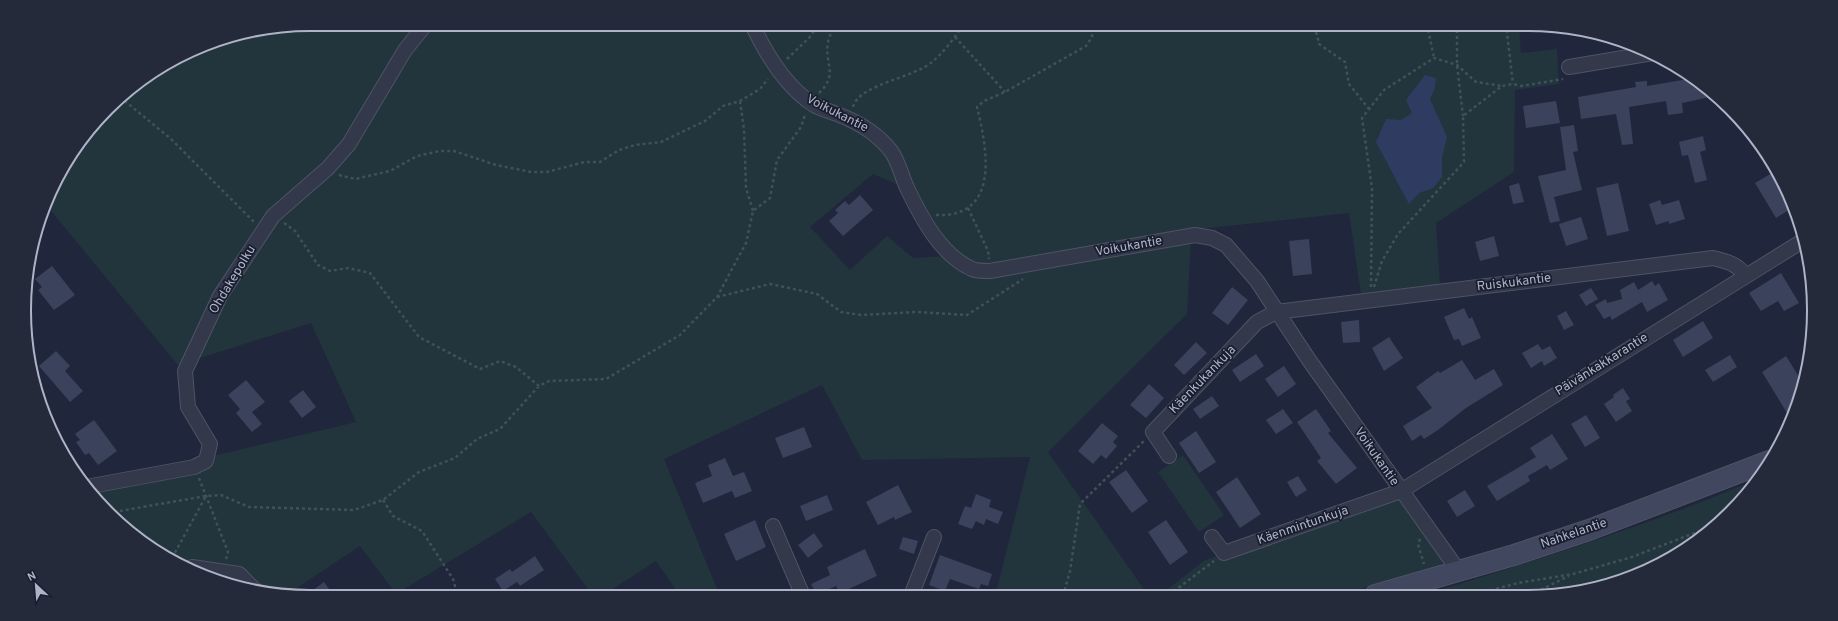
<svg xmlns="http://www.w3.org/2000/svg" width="1838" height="621" viewBox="0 0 1838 621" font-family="Overpass,sans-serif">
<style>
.green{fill:#22343c}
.water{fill:#303b61}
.building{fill:#3b425b}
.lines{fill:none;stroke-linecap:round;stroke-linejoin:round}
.street-casing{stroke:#4e5365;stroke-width:16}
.secondary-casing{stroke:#4e5365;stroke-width:22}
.path{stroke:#3f5159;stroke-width:2.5;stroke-dasharray:3 3;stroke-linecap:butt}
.street{stroke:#33394b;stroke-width:14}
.secondary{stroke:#41475e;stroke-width:20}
.labels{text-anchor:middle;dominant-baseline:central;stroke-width:3.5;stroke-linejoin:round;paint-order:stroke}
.street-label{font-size:13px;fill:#aeb3c7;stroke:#191e2f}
.rim{fill:none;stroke:#aeb3c7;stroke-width:2}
</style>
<rect width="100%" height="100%" fill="#20263b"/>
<path class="green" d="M311 24H748L777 75 852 125 889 153 901 186 873 174 810 227 850 270 887 236 913 258 946 256 969 273 1191 240 1187 314 1048 452 1148 595 995 596 1030 457 862 460 822 385 664 459 720 596H680L656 561 602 596H593L531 512 396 594 360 546 288 594 253 590 239 574 192 567 151 549 108 513 86 486 356 422 311 323 178 365 47 206 54 184 83 136 121 95 201 46 255 29Z
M758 24H1519L1521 53 1557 49 1559 84 1515 90 1514 172 1436 223 1440 285 1361 294 1349 213 1191 230 992 267 974 265 955 253 937 232 895 150 817 103 784 69Z
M1183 455 1224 515 1199 532 1158 472Z
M1753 481 1717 526 1637 575 1565 595H1423C1534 561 1646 526 1753 481Z
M1397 498 1439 554 1443 561 1441 566 1339 595H1160L1205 560Z"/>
<path class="water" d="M1425 75 1436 78 1435 88 1430 99 1447 137 1442 158V177L1433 188 1419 193 1409 204 1376 142 1386 119 1401 120 1412 113 1406 100Z"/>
<path class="building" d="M1694 78 1715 96 1682 103 1683 113 1668 115 1666 101 1629 107 1633 144 1622 145 1616 114 1581 119 1578 97 1636 87 1635 82 1647 81V86Z
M1556 101 1560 123 1526 128 1523 106Z
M1574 125 1578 151 1573 152 1582 190 1554 197 1560 221 1550 223 1538 176 1566 170 1560 127Z
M1703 136 1706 150 1700 152 1707 180 1695 183 1688 155 1682 156 1679 142Z
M1777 170 1794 207 1776 218 1755 183Z
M1519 183 1524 202 1513 204 1509 186Z
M1618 183 1629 231 1607 236 1596 188Z
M860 195 873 210 843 236 829 221 838 213 835 210 845 201 849 205Z
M1660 200 1662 205 1679 200 1685 219 1669 224V221L1656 225 1649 204Z
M1581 217 1588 239 1566 246 1559 224Z
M1494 236 1499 256 1480 261 1475 242Z
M1309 239 1312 274 1293 276 1289 241Z
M52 266 75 295 54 310 38 290 42 287 35 279Z
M1781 273 1799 303 1784 311 1778 301 1761 311 1749 293Z
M1652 281 1655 286 1659 283 1668 300 1647 312 1642 302 1612 320 1610 316 1604 319 1595 305 1606 299 1607 303 1622 299 1620 290 1634 282 1638 290Z
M1232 287 1248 300 1228 325 1212 313Z
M1591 288 1598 299 1586 306 1579 295Z
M1464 308 1469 319 1472 317 1481 338 1462 346 1459 339 1454 340 1444 317Z
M1566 311 1574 325 1564 330 1557 316Z
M1359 320 1360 342 1343 343 1341 322Z
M1703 321 1713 338 1683 357 1673 340Z
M1389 337 1403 358 1384 371 1372 348Z
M1196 342 1207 353 1184 375 1174 365Z
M1538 344 1542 350 1550 346 1557 358 1544 366 1542 361 1531 368 1522 353Z
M56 351 70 366 65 371 83 391 70 402 39 366Z
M1256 354 1264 366 1240 382 1232 370Z
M1730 355 1737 367 1713 382 1705 370Z
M1786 356 1804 385 1794 409 1787 413 1762 372Z
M1462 360 1475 380 1494 369 1503 385 1466 408 1438 430 1424 439 1421 435 1412 441 1403 426 1432 408 1416 387 1438 371 1440 373Z
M1284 366 1296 384 1278 397 1265 379Z
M246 380 265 402 252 412 262 424 252 432 236 413 240 409 228 395Z
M1149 384 1164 398 1146 418 1130 405Z
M1623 388 1630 399 1626 401 1632 411 1616 422 1604 404 1614 397 1613 395Z
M303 390 316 407 302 418 289 401Z
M1212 396 1219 406 1200 419 1193 409Z
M1283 409 1293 423 1276 434 1266 420Z
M1316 409 1331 431 1328 433 1357 468 1336 484 1317 461 1321 458 1297 422Z
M1586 415 1600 438 1585 447 1571 424Z
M94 420 117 451 98 465 89 453 85 455 76 442 80 440 75 434Z
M1102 423 1118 436 1113 442 1117 446 1106 459 1101 455 1093 464 1078 451Z
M804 427 812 447 783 458 775 438Z
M1196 431 1216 462 1199 473 1179 443Z
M1552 434 1568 459 1550 470 1547 465 1528 476 1530 481 1497 501 1487 486 1536 457 1530 448Z
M725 458 733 476 744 472 752 491 735 498 732 491 703 503 695 483 712 476 708 465Z
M1126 470 1148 501 1132 513 1109 482Z
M1298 476 1307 490 1296 497 1287 482Z
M1237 477 1261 514 1240 528 1216 492Z
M898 485 912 512 895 520 894 517 878 525 866 502Z
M1465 490 1475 506 1457 517 1447 501Z
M976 494 991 500 989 507 1003 512 998 524 986 519 984 525 976 521 972 529 958 524 965 506 971 508Z
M827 495 833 510 806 521 800 506Z
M755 520 766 547 736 561 724 534Z
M1166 520 1188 552 1170 565 1148 532Z
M814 533 823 546 808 558 798 545Z
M903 537 918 541 914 554 899 549Z
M865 549 877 576 840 593 836 586 817 595 811 584 830 575 827 567Z
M940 555 992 574 988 586 981 584 979 589 950 579 945 591 929 585Z
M535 556 544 570 520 586 517 582 503 591 495 579 510 569 512 572Z
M324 582 335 597 305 596Z"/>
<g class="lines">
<defs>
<path id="street" d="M752 24C766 54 786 87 814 105 821 109 830 111 837 114 858 122 877 133 891 151 899 162 902 178 908 190 922 219 941 255 972 269 977 271 985 271 990 271L1195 235 1212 238 1226 245 1257 281 1309 360 1458 570
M1569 67 1653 53
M1169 456 1153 432 1257 322 1276 312 1713 258C1728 262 1736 263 1746 276
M86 487 194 467 206 461 210 444 188 407 185 371 220 296 273 216 328 168 349 144 405 50 426 24
M773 526 803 596
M1212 537 1224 553 1401 491 1804 240
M192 567 239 574 255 590
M911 596 934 537"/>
<path id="secondary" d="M1375 595 1514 555 1589 530 1769 461"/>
</defs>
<use href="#street" class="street-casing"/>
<use href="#secondary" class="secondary-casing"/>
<path class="path" d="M1311 24 1309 27 1317 34 1319 44 1345 62 1349 84 1369 109
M1427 24 1434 58
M1457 24V65L1463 116
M1506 24 1513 84
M955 37 1005 92
M787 59 809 38 819 24
M1660 65 1670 63
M819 93C839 74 824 64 828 42 829 36 833 30 835 24
M120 97 171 139 254 222
M740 101 744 129 746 188 753 211
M853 107C859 84 914 78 932 62 944 52 955 37 964 24
M339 175 355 179 390 171 417 156 440 151H454L496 165 531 172H547L585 162H600L619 150 635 145 661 142 705 121 723 106 740 101 760 89 768 79
M968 208 988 251 989 259
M936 215C1001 218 987 148 977 107L984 101 1005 92 1086 46 1092 37 1093 24
M284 223 295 231 318 265 330 271 348 268 370 273 419 337 480 369 500 361 516 367 539 386
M1371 287 1372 188 1362 118 1384 90 1434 58 1457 65 1476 82 1502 86
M1374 287 1382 261 1398 234 1464 162 1463 116 1502 86 1513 84 1521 86 1563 79
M717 297 770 284 817 294 841 312 861 315 917 312 967 315 1023 279
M199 478 228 552 226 559
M383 500 393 516 422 531 453 579 458 597
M108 513 206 496 221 495 249 507 354 510 383 500 419 472 455 458 477 439 500 429 539 386 549 381 606 379 680 335 717 297 746 243 753 211 770 198 777 160 801 127 805 115
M1420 539 1418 544 1424 564
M172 558 206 496
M1169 595 1214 561
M1473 595 1518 583 1573 574 1632 557 1718 524
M1530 595 1569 576
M1063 596 1070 571 1080 504 1144 441"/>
<use href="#street" class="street"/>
<use href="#secondary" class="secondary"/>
</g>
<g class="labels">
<g class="street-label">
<text transform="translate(837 114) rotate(27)">Voikukantie</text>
<text transform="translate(1129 247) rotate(-10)">Voikukantie</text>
<text transform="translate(233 280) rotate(-59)">Ohdakepolku</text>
<text transform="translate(1514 283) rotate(-7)">Ruiskukantie</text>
<text transform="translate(1602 365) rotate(-32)">Päivänkakkarantie</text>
<text transform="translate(1203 380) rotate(-46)">Käenkukankuja</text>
<text transform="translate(1376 457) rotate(55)">Voikukantie</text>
<text transform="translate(1303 526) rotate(-19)">Käenmintunkuja</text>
<text transform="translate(1574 534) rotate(-19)">Nahkelantie</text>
</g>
</g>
<path d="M0 0H1838V621H0ZM310 31H1528A279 279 0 0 1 1807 310V311A279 279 0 0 1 1528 590H310A279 279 0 0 1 31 311V310A279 279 0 0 1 310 31Z" fill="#252a3b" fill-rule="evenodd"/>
<path class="rim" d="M310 31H1528A279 279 0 0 1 1807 310V311A279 279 0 0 1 1528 590H310A279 279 0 0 1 31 311V310A279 279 0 0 1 310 31Z"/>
<g transform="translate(36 585) rotate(334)" stroke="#191e2f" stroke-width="3" paint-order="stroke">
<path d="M0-3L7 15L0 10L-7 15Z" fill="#aeb3c7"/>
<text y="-6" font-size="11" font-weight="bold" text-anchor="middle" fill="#aeb3c7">N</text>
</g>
</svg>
